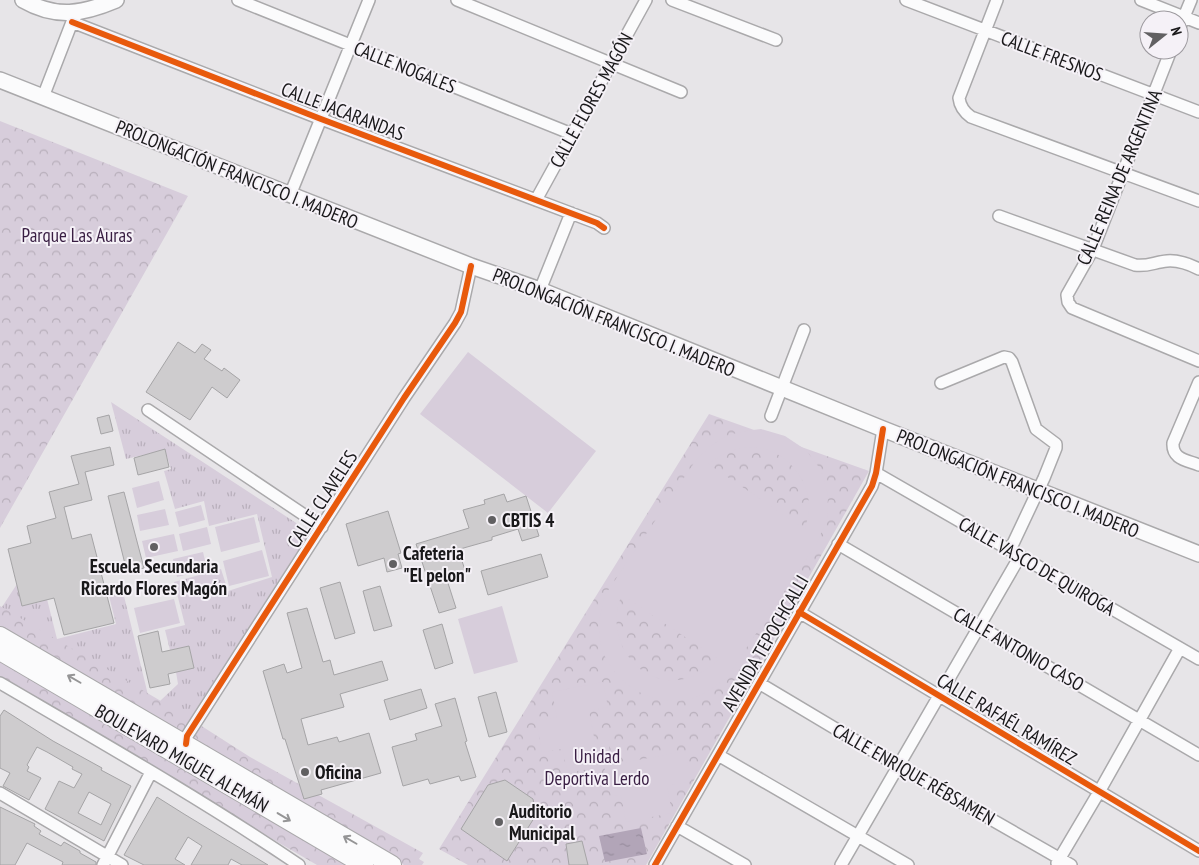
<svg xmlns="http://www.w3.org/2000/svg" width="1199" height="865" viewBox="0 0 1199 865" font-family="'PT Sans Narrow',sans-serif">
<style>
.grass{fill:url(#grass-tufts)}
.park{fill:url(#park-crowns)}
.pitch{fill:#d7cddb;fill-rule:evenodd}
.water{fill:url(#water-ripples)}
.building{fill:#ceccce;stroke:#a5a4a6;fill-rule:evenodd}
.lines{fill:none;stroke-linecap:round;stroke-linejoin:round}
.street-casing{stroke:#aaa9ab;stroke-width:14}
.secondary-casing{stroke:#aaa9ab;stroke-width:18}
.primary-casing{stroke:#aaa9ab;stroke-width:20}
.street{stroke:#fbfbfc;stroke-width:11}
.secondary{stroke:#fbfbfc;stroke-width:15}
.primary{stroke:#fbfbfc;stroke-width:18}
.cycleway-casing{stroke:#f5f1f7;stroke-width:9}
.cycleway{stroke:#e8590c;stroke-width:6}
.oneway{stroke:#959596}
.poi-dot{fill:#616062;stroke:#f5f1f7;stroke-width:2}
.labels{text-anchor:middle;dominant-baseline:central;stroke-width:4;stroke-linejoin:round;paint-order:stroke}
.street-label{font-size:19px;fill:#19181a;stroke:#f5f1f7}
.park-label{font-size:19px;fill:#391e43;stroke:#f5f1f7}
.poi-label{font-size:19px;font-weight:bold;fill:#19181a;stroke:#f5f1f7;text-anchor:start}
</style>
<defs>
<pattern id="grass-tufts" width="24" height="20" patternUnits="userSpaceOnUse" patternTransform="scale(1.25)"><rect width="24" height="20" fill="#d7cddb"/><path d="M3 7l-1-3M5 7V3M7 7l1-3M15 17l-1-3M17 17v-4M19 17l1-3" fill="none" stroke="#b8afbb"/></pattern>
<pattern id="park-crowns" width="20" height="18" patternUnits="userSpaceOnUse" patternTransform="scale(1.25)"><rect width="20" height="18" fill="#d7cddb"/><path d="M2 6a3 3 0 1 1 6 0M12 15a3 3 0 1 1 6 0" fill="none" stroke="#b8afbb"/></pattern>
<pattern id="water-ripples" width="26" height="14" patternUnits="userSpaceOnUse" patternTransform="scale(1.25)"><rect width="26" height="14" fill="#b2a5b8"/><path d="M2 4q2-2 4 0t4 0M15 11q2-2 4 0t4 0" fill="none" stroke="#988d9e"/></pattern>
</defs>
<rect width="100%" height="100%" fill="#e7e5e8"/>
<path class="grass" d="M111 402 310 532 181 734 0 610 17 584 22 606 40 602 37 589 44 587 57 639 116 624 109 596 123 592 148 695 160 701 178 684 176 672 194 668 189 646 170 650 165 630 185 625 174 582 221 569 228 591 272 577 257 514 209 526 204 501 175 509 164 471 171 469 165 450 126 459Z"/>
<path class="park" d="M0 121 188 196 0 528Z
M709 414 869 471 646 865H468L439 849Z
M0 606 193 720 184 737 0 627Z
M0 654 359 865H317L0 680Z
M200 725 250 757 423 853 419 859 424 862 422 865H404L206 748 192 739Z"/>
<path class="pitch" d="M468 352 596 451 548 513 420 414Z
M761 429 785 436 806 450 821 470 828 494 827 519 817 543 726 678C714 687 702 697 686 700 648 707 607 679 600 641 597 625 601 610 605 595L696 460C720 436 727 433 761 429ZM744 447C750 448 757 447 764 449 790 455 811 483 809 510 809 516 806 523 805 529L708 464 725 453ZM622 595 718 659V660C709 668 700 674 688 678 639 692 602 637 622 595Z
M159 481 164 500 137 508 132 488Z
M201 505 205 520 179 527 175 512Z
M165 509 169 525 140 531 137 515Z
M254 517 260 542 221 552 215 527Z
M207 527 211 544 183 551 179 534Z
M174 534 178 551 146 558 142 541Z
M262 550 269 576 229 586 223 561Z
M203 552 207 569 177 577 173 559Z
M174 599 180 623 140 633 134 608Z
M502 606 518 662 474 674 458 619Z
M603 682 608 707 589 711 595 742 608 740 612 765 685 751 691 781 667 786 672 813 626 822 621 795 611 796 604 766 568 773 562 749 542 752 536 721 557 717 552 692Z"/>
<path class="water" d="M641 828 647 854 605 862 599 836Z"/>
<path class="building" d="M178 342 195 353 202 344 211 350 204 359 222 371 224 368 240 380 227 398 212 387 190 420 146 392Z
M109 415 113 431 101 434 97 418Z
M110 447 114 465 85 472 92 500 64 507 72 539 91 534 114 623 64 635 54 598 22 606 8 549 31 543 27 526 56 518 49 492 79 484 71 456Z
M165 449 169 467 138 475 134 458Z
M124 492 144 568 127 572 108 496Z
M504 494 507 502 526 496 539 536 522 541 518 529 492 537V540L460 549 463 557 461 558 466 573 447 580 456 608 439 613 416 544 469 528 463 510 485 504 484 500Z
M388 511 401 553 398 554 402 568 387 572 384 558 358 566 346 524Z
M541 554 548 577 488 595 481 571Z
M340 582 355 633 335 639 320 588Z
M380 586 392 626 374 631 363 591Z
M307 608 323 662 330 660 334 675 382 661 388 680 340 694 344 707 301 719 308 745 337 737 339 742 369 733 381 773 321 790 322 794 304 799 285 739H283L263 671 284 664 287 673 302 668 287 613Z
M442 624 453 663 435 669 423 630Z
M158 631 162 652 189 646 194 668 168 674 170 684 150 688 138 636Z
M421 689 427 708 390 720 384 700Z
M496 692 507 732 489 737 478 697Z
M455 698 467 741 465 742 476 777 461 781 459 776 430 784 428 779 403 786 392 747 417 740 415 734 442 726 435 704Z
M4 710 53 741 102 768 101 770 131 786 104 841 45 809 59 781 74 788 82 774 72 769 73 767 47 752 37 747 27 765 29 767 27 771 41 778 29 800 3 786 10 773 0 768V716ZM89 792 111 804 101 825 78 813Z
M505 780 533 799 536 815 507 861 461 829 488 785Z
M157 797 184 814 268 865H242L231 859 228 865H191L202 846 188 837 175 859 185 865H144L124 855Z
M0 807 35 824 34 826 41 831 39 834 61 846 64 842 80 851V853L96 862V865H62L63 862 27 843 15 865H0Z
M582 841 588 865H569L566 844Z"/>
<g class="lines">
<defs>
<path id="street" d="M238 0 572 134
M457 0 681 92
M672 0 776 40
M906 0 1199 112
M997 0 959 98C960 107 964 112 971 117L1199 201
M1141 0 1199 23
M72 22 321 119 597 223 604 228
M1179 29 1191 0
M1171 50 1093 249 1067 295 1068 302 1072 308 1199 361
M43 97 72 22 76 15
M290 195 369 0
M536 200 646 0
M999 216 1135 265C1147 267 1155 262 1167 261 1179 260 1189 264 1199 269
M540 290 571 213
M1199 382 1173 443C1172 459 1186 460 1199 465
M941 383 1004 357 1009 358 1012 362 1036 429 1056 444V448L1044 478 1010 550
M148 410 322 527
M771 416 804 330
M876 473 1199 659
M838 544 1199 755
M799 612 1199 851
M0 683C101 742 203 800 299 865
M759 683 898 766 1071 865
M186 744 187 736 404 398 455 323 461 312 471 266
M718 755 908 865
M0 793 122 865
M677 826 745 865
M1057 863 1099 792 1180 648
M103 865 151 772
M655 865 872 486 876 473 883 429
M841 865 1020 556"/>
<path id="secondary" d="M23 0C56 19 83 14 116 0
M0 80 471 266 540 290 883 429 1199 554"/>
<path id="primary" d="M0 636 392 865
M0 651 364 865"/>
</defs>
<use href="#street" class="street-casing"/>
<use href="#secondary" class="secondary-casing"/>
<use href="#primary" class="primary-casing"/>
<use href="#street" class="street"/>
<use href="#secondary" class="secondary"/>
<use href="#primary" class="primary"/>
<defs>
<path id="cycleway" d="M72 22 321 119 597 223 604 228
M799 612 1199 851
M186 744 187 736 404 398 455 323 461 312 471 266
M655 865 872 486 876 473 883 429"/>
</defs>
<use href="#cycleway" class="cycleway-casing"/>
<use href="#cycleway" class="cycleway"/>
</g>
<defs><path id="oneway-shaft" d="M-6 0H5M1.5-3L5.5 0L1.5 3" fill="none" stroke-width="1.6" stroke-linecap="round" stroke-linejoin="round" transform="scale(1.25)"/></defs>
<g class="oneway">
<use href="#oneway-shaft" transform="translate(74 679) rotate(-150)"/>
<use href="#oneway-shaft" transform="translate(284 817) rotate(31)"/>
<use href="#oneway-shaft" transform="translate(350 840) rotate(-150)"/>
</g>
<g class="poi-dot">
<circle cx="492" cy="520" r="5"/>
<circle cx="154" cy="547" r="5"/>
<circle cx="393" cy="564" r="5"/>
<circle cx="305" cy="772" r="5"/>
<circle cx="499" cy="822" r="5"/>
</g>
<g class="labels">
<g class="street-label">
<text transform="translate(1052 56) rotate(21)">CALLE FRESNOS</text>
<text transform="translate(405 67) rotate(22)">CALLE NOGALES</text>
<text transform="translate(591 100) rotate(-61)">CALLE FLORES MAGÓN</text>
<text transform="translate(343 111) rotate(21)">CALLE JACARANDAS</text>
<text transform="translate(237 174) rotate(22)">PROLONGACIÓN FRANCISCO I. MADERO</text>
<text transform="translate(1119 177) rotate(-67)">CALLE REINA DE ARGENTINA</text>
<text transform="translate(614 322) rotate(22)">PROLONGACIÓN FRANCISCO I. MADERO</text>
<text transform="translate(1018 483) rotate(22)">PROLONGACIÓN FRANCISCO I. MADERO</text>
<text transform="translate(322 499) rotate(-57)">CALLE CLAVELES</text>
<text transform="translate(1037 566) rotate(30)">CALLE VASCO DE QUIROGA</text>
<text transform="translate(765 643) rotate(-60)">AVENIDA TEPOCHCALLI</text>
<text transform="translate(1019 649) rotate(30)">CALLE ANTONIO CASO</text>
<text transform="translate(1007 719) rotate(31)">CALLE RAFAÉL RAMÍREZ</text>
<text transform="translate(182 758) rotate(30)">BOULEVARD MIGUEL ALEMÁN</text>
<text transform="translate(914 774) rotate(30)">CALLE ENRIQUE RÉBSAMEN</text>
</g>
<g class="park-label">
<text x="77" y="235">Parque Las Auras</text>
<text x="597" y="756">Unidad<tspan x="597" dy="22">Deportiva Lerdo</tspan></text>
</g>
<g class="poi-label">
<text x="502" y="520">CBTIS 4</text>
<text x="403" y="553">Cafeteria<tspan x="403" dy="22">"El pelon"</tspan></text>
<text x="154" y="566" text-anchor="middle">Escuela Secundaria<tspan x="154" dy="22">Ricardo Flores Magón</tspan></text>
<text x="315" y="772">Oficina</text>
<text x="509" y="811">Auditorio<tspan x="509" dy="22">Municipal</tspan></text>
</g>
</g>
<g transform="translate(1164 35) rotate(73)"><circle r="24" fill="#f5f1f7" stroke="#9d9a9f"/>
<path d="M0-4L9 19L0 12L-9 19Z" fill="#616062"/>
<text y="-8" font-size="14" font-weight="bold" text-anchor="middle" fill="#19181a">N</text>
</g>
</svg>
